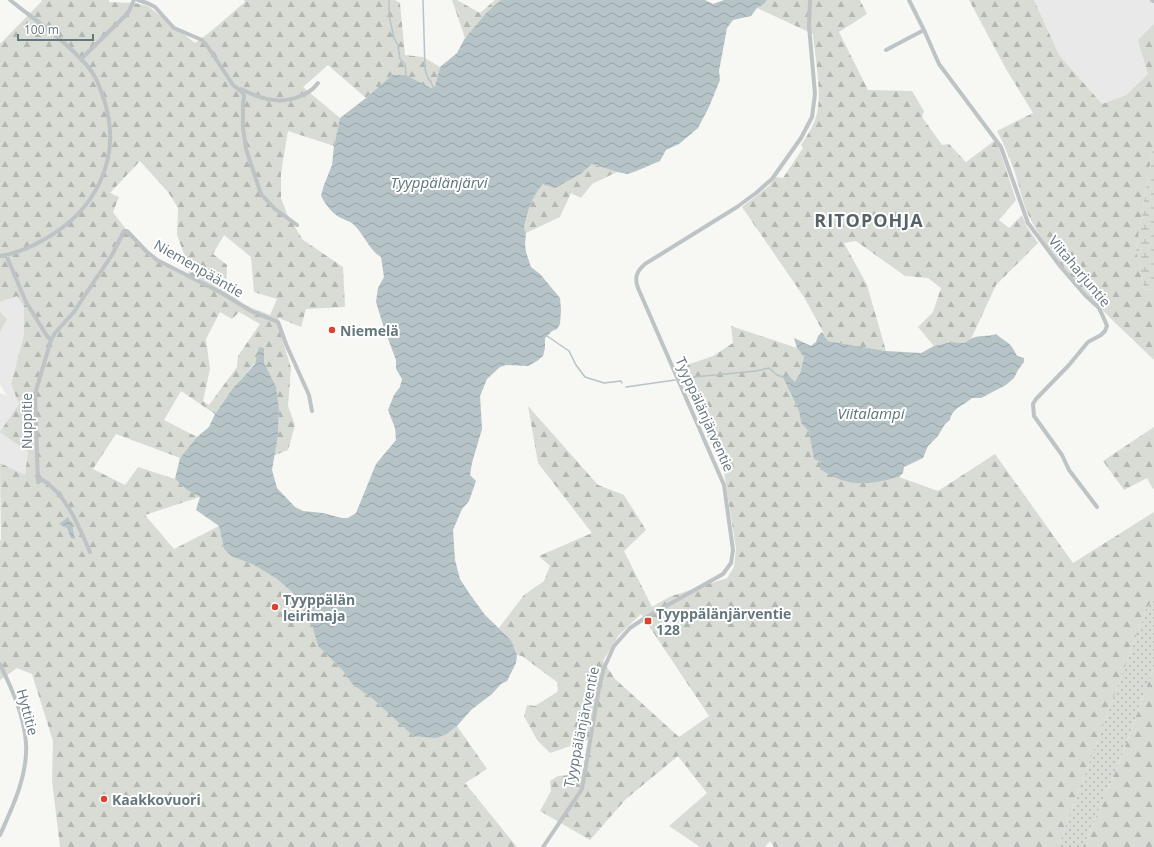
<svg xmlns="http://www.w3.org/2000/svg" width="1154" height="847" viewBox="0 0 1154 847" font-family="'Open Sans',sans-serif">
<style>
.built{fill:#e8e9e8}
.grass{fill:url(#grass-dots)}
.forest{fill:url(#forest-firs);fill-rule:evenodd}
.wetland{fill:url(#wetland-marsh)}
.park{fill:#d8dcd4}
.water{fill:url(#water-waves)}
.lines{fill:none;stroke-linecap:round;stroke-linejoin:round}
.stream{stroke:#b6c4c7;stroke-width:1.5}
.minor{stroke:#bec4c6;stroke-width:4}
.poi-dot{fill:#da4331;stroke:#fff;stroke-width:1.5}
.labels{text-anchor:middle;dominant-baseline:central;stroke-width:4;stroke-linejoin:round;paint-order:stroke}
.street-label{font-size:14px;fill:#64767e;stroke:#fff}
.poi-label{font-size:14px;font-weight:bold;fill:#64767e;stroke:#fff;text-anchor:start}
.water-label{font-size:15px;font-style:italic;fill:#5e7578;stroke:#fff}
.district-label{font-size:18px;font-weight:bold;letter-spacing:1px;fill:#556369;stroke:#fff}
</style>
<defs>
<pattern id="grass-dots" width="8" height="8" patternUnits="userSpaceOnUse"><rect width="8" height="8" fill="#d8dcd4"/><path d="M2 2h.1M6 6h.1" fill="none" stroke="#b3b7b1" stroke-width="1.8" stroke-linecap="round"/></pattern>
<pattern id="forest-firs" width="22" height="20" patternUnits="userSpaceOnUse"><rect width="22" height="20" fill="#d8dcd4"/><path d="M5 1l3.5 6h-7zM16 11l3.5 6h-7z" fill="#b3b7b1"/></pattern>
<pattern id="wetland-marsh" width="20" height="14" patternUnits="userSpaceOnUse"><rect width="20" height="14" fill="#d8dcd4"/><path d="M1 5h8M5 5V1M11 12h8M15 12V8" fill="none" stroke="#b3b7b1"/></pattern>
<pattern id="water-waves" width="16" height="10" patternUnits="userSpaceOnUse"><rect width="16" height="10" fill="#b6c4c7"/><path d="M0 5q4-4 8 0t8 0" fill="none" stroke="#98a4a7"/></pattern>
</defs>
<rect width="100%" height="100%" fill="#f7f7f4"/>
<path class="built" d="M1034 0H1154V24L1139 40 1148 74 1126 95 1102 104 1059 55Z
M17 295 24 307V335L11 384 19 404 1 432 28 452 25 476 0 463V393L7 396 0 384V302Z"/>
<path class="grass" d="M1154 600V667L1121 758 1083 847H1058L1147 607Z"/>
<path class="forest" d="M41 0H109V2L135 3 148 6 195 43C213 31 228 16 245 2L244 0H395L400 3 405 55 423 57 440 67 435 86 431 88 406 75H392L366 98 328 65 303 87 340 118 334 146 288 131 281 173V198L287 214 303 240 343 267 345 307 306 309 301 327 279 318 277 322 291 368 288 406 295 425 288 450 273 456 278 435 279 410 264 363V349L255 363 233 388 215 414 181 391 164 420 197 437 180 458 116 434 93 469 125 485 138 467 175 479 187 490 200 497 145 515 174 549 219 526 224 549 231 556 254 565 277 579 301 600 304 614 312 626 318 646 343 671 353 685 373 699 413 736 447 734 457 726 487 769 465 783 517 847H60L52 781 53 741 32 674 17 668 0 680V541L1 539 0 463 25 475 28 452 0 432 19 404 11 384 24 335V307L17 296 0 302V44L42 1ZM140 161 168 192 178 208 177 235 190 270 186 277 150 257 131 236 113 212 119 197 110 193ZM224 235 251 257 254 292 277 299 270 315 247 306 226 292 227 265 213 254ZM220 312 232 319 239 312 260 324 238 356 237 367 209 405 203 401 210 369 206 339Z
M452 0H457L480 13 495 0H501L487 12 465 38Z
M767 0H860L867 14 839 32 868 90 912 91 924 111 922 117 942 145 949 144 966 162 994 141 999 148 1016 200 999 220 1009 228 1022 215 1027 227 1038 243 996 285 972 337 966 343 951 342 934 346 918 327 933 312 941 288 928 278 905 276 856 241 844 243 867 285 886 351 828 341 804 297 742 207 769 186 776 177 783 178 803 148 801 145C807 136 813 127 816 117 823 95 815 58 813 34L757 8 764 4Z
M969 0H1034L1059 55 1102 104 1126 95 1148 74 1138 40 1154 24V140L1136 250 1144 289 1154 290V360C1111 318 1062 276 1032 222 1023 206 1020 188 1014 170 1009 157 1004 144 997 131L1033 113 1006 69Z
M592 164 617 172 592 184 581 198 571 193 560 217 526 233 524 228 531 203 536 192 543 184 582 173Z
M731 326 797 348 804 357 800 373 790 393 794 400 799 411 801 423 809 432 812 442 890 479 899 477 938 491 995 454 1073 563 1154 512V600L1147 607 1058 847H774L770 841 765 847H700L669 826 707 793 678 756 626 799 590 840 540 811 551 791 550 781 558 776 582 774 588 740 550 753 537 740 524 716 527 705 535 706 557 692 558 689 557 682 522 656 517 655 510 639 499 628 524 595 544 581 550 566 539 556 592 533 538 463 528 406 598 485 624 495 646 530 624 551 652 607 669 597 727 578 734 567 736 549 724 472 680 377 690 375 687 365 713 356 733 343ZM641 614 709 716 679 737 615 679 603 661 619 635Z
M1154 427V490L1147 478 1124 490 1103 461Z
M1154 667V847H1083L1121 758Z"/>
<path class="wetland" d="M1154 140V290L1144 289 1136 250Z"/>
<path class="park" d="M0 312 7 319 0 332Z"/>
<path class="water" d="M501 0H705L713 4 724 0H767L764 4 757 8 751 16 733 20 727 28 719 71 720 80 709 107 698 128 679 144 666 150 660 161 634 172 627 174 617 172 592 164 582 173 555 188 543 184C531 197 528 212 524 228L526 233 525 244 526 252 531 267 540 274 560 298 561 310 560 324 557 329 552 331 545 338V348L543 356 537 361 528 366 506 365 500 367 487 379 480 396 482 429 472 463 470 475 476 481 469 501 462 509 453 530 455 560 460 579 469 593 485 615 510 639 517 655 516 663 507 681 501 684 492 694 471 710 457 726 447 734 436 738 413 736 373 699 353 685 343 671 318 646 312 626 304 614 301 600 277 579 254 565 231 556 224 549 219 526 196 510 200 497 187 490 175 479 180 458 197 437 209 427 215 414 233 388 255 364 259 347 264 348V363L276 387 279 410 278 435 272 470 277 488 295 507 303 511 323 513 342 518H348L356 513 376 464 396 440 395 428 388 410 394 395 400 387 402 379 396 369V360L384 328 376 302 378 288 384 277 381 257C369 250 364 234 353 224 350 221 344 220 339 217 331 212 326 205 321 196L324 185 332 165 334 146 340 118 366 98 392 75H406L431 88 435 86 440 67 457 53 465 38 487 12Z
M822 332 828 341 886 351 921 353 934 346 951 342 965 343C976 333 984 338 996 334 1008 344 1010 341 1017 356L1024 358V362L1018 370 1014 378 1006 385 981 398H972C963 406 952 408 950 420L945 424 938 436 928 446 923 458 904 467 903 473 899 477C868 485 848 488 820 469L821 462 814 459 809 432 801 423 799 411 783 377 789 376 795 382 800 373 804 357 797 348 794 338 811 346 816 342 818 336Z
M68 517 72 525 75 539 71 538 67 528 59 524Z"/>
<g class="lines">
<path class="stream" d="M389 0V15L394 38 398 45 400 59 405 64 406 75
M423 0 425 69 428 78 431 82 433 87
M547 336 569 351 576 365 585 377 604 383 621 381 622 383
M684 378 756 371 769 368 777 375 783 377
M626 387 675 380"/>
<path class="minor" d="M138 0 147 3 155 7 174 28 202 40 208 47 233 85 243 93 244 96 243 104V128L246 149 261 194 275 209 297 225
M909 0 924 30 939 64 1001 147 1028 223 1060 266 1085 295 1099 308 1105 321 1107 326 1105 331 1101 335 1088 342 1069 365 1036 399 1033 404 1034 416 1062 455 1069 470 1097 507
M1152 0 1153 1
M886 50 924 30
M81 59 128 13 134 0
M241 89C249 93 258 97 267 99 285 103 307 98 318 83
M6 255 26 302 47 336 51 340
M0 256C16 254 31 247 45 239 95 211 122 159 105 103 102 93 98 81 92 72 73 46 36 21 10 0
M38 482 35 394 51 340 55 333 74 312 85 295 112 255 124 231H127L146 251 157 260 220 292 251 311 278 322 286 344 309 395 312 411
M39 482 41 479C66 493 79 527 90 552
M0 664C12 689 24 715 26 743 28 775 13 806 0 835
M543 847 582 789 599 688 604 668 614 646 630 628 645 618 723 574 731 563 733 550 724 485 638 288C634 277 637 271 645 264L737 207 756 193 772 179 801 138 812 117 815 94 809 26 810 0"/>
</g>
<g class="poi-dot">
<circle cx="332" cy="330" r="4"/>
<circle cx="275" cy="607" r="4"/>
<rect x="644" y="617" width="8" height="8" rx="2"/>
<circle cx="104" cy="799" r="4"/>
</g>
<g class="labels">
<g class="street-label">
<text transform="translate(199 268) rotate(30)">Niemenpääntie</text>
<text transform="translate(1080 271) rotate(50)">Viitaharjuntie</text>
<text transform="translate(705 414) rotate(66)">Tyyppälänjärventie</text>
<text transform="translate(26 421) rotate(-90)">Nuppitie</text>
<text transform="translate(28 712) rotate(75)">Hyttitie</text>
<text transform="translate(581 727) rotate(-78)">Tyyppälänjärventie</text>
</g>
<g class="poi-label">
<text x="340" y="330">Niemelä</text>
<text x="283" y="599">Tyyppälän<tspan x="283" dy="16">leirimaja</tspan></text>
<text x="656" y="613">Tyyppälänjärventie<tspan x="656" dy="16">128</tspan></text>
<text x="112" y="799">Kaakkovuori</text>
</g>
<g class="water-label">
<text x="439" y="182">Tyyppälänjärvi</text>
<text x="871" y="413">Viitalampi</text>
</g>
<g class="district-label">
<text x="869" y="220">RITOPOHJA</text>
</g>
</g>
<path d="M18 34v6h75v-6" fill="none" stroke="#64767e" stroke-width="2"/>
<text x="24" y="34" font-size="12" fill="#64767e" stroke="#ffffff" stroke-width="3" paint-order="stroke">100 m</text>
</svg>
